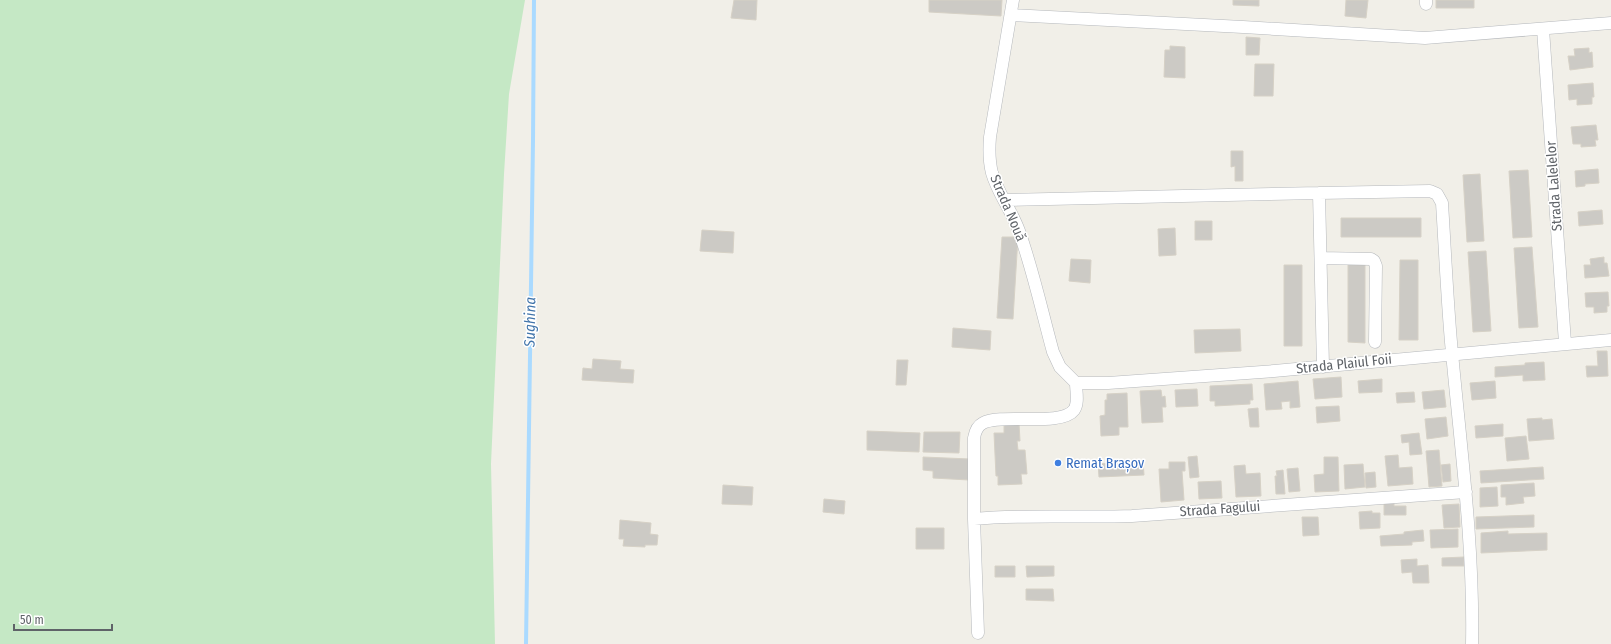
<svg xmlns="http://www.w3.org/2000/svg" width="1611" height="644" viewBox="0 0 1611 644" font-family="'Fira Sans Condensed',sans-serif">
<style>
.green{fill:#c5e8c5}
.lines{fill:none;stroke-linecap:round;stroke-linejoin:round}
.stream{stroke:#aadaff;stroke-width:4}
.building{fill:#cccac5;stroke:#d6d1c6}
.minor-casing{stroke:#b5b8bc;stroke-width:13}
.minor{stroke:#fff;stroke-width:12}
.shop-dot{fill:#3f7fe0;stroke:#fff;stroke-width:1.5}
.labels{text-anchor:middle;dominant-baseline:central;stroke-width:3;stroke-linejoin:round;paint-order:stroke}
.street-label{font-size:14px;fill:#5f6368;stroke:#fff}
.shop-label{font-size:14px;fill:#366cbe;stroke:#fff;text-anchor:start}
.water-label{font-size:15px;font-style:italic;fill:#4174aa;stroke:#fff}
</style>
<rect width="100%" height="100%" fill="#f1efe8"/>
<path class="green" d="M0 0H525L509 94 504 174 491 464 495 644H0Z"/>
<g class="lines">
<path class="stream" d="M526 644 533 141 534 0"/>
</g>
<path class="building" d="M734 0H757L756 20 731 18Z
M929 0H1002L1001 16 929 12Z
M1233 0H1259V6L1233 5Z
M1346 0H1368L1366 18 1345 16Z
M1436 0H1474V8H1436Z
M1246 37 1260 38 1259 55H1246Z
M1170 46 1185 47V78L1164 77 1165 50H1170Z
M1589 48V53L1592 52 1593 67 1570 70 1568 56H1575L1574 49Z
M1255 64H1274L1273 96H1254Z
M1593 83 1594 97H1592V104L1577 105V99L1569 100 1568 85Z
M1596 125 1598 140H1595L1596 146 1581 147V144H1573L1571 127Z
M1231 151H1243V181H1235V166L1231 167Z
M1598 169 1599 183 1585 184V186L1576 187 1575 171Z
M1528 170 1532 237 1513 238 1509 171Z
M1480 174 1484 241 1467 242 1463 175Z
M1602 210 1603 224 1579 226 1578 212Z
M1341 218H1421V237H1341Z
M1195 221H1212V240H1195Z
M1175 228 1176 255 1159 256 1158 229Z
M702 230 734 232 733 253 700 251Z
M1002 237H1018L1013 319 997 318Z
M1532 247 1538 327 1519 328 1514 248Z
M1486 251 1491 331 1473 332 1468 252Z
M1604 257V263H1607L1609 276 1585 278 1584 265H1591L1590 259Z
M1071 259 1091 260 1090 283 1069 281Z
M1400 260H1418V340H1399Z
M1348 263H1365V343L1348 342Z
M1284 265H1302V346H1284Z
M1608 292 1609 306H1607V312L1594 313V307H1586L1585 293Z
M953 328 991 331 990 350 952 347Z
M1240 329 1241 351 1195 353 1194 330Z
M1597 351H1607L1608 376 1587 377 1586 366H1598Z
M593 359 621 361 620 369 634 370 633 383 582 380 583 368 592 369Z
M897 360H908L906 385H896Z
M1544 362 1545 380 1523 381V375L1495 377V367L1525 365V363Z
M1341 377 1342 397 1315 399 1313 379Z
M1382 379V392L1359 393 1358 381Z
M1298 381 1300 407 1290 408V401L1281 402 1282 409 1266 410 1264 384Z
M1495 381 1496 398 1472 400 1470 383Z
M1252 384 1253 400H1250V404L1215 406V401H1210V386Z
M1197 389 1198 406 1176 407 1175 390Z
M1161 390 1162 397 1165 396 1166 407H1162L1163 422 1142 423 1140 391Z
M1444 390 1446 407 1424 409 1422 392Z
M1414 392 1415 402 1397 403 1396 393Z
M1127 393 1128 427H1119V435L1101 436 1100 416 1105 415V400H1107V394Z
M1339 406 1340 421 1317 423 1316 407Z
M1258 408 1259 427H1250L1248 409Z
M1446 417 1448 436 1427 439 1425 419Z
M1542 418V420L1552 419 1554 439 1529 441 1527 419Z
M1019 423 1020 441H1017L1018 450H1025L1027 474H1021L1022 484 998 485V476H996L994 433H1004V424Z
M1503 424V436L1476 438 1475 426Z
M867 431 920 433 919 452 867 450Z
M924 432H960L959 453 923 452Z
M1419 433 1422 454 1410 455 1409 442 1402 443 1401 435Z
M1526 436 1529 459 1507 461 1505 438Z
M1439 450 1442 486 1429 487 1426 451Z
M1398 455 1399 468 1412 467 1413 484 1388 486 1385 456Z
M1197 456 1199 477 1190 478 1188 457Z
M923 457 970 459 969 480 933 478V471L923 470Z
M1324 457H1338L1339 491 1315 492 1314 475 1324 474Z
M1143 461 1144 475 1099 477 1098 464Z
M1169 462H1185V471H1182L1184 500 1161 502 1159 469H1169Z
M1363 464 1365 487 1345 489 1344 465Z
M1450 464 1451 481 1443 482 1441 465Z
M1245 465 1246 474 1260 473 1261 496 1236 497 1234 466Z
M1543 467 1544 479 1481 483 1480 471Z
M1298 468 1300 491 1289 492 1287 469Z
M1283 470 1285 494H1276L1275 476H1277L1276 471Z
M1375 472 1376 487 1366 488 1365 473Z
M1221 481 1222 498 1199 499 1198 482Z
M1534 483 1535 496 1523 497 1524 503 1506 505V497H1501V485Z
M723 485 753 487 752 505 722 504Z
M1497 487 1498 506 1480 507V488Z
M824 499 845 501 844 514 823 512Z
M1394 503V506H1406V515H1384V504Z
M1459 504 1460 527 1444 528 1442 505Z
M1372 511V513H1380V528L1360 529 1359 512Z
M1534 515V527L1476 529V517Z
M1302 517H1318L1319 535 1303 536Z
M620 520 651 523 650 534 658 535 657 545H645V547L623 546 624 539H619Z
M916 528H944V549H916Z
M1458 529V547L1431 548 1430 530Z
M1423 530 1424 541 1412 542V545L1381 546 1380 536 1404 534V532Z
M1508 531V534L1547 533V550L1481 553V533Z
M1464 557V566H1442V558Z
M1417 559V566L1428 565 1429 583H1413L1412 572 1402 573 1401 560Z
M995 566H1015V577H995Z
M1026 566H1054V576L1027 577Z
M1026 589H1053L1054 601 1026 600Z"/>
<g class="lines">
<defs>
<path id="minor" d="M1013 0 990 137C989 149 989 161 992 173 998 194 1012 211 1019 231 1033 270 1042 312 1053 352L1060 367 1076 383
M1426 4V0
M1011 15 1243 27 1425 38 1611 23
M1543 29 1565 343
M1005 200 1319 193
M1321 258 1371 259 1374 261 1376 266 1375 342
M1323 367 1319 193 1430 191 1437 194 1442 203C1445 250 1447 296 1451 342 1460 443 1474 543 1472 644
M1076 383H1108L1274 371 1611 340
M974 519C1027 514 1080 518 1132 516L1466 492
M978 633 974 519V438C975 432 977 426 983 423 1002 413 1061 427 1074 410 1079 403 1076 391 1076 383"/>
</defs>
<use href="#minor" class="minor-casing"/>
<use href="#minor" class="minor"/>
</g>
<circle class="shop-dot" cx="1058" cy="463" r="4"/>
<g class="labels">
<g class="street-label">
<text transform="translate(1554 186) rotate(-94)">Strada Lalelelor</text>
<text transform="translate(1008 208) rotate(67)">Strada Nouă</text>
<text transform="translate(1344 364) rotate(-6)">Strada Plaiul Foii</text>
<text transform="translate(1220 509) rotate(-4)">Strada Fagului</text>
</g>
<g class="shop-label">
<text x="1066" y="463">Remat Brașov</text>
</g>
<g class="water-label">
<text transform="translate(530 322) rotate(-89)">Sughina</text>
</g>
</g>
<path d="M14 624v6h98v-6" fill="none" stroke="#5f6368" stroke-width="2"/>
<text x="20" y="624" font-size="12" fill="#5f6368" stroke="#ffffff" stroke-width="3" paint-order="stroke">50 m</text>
</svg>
